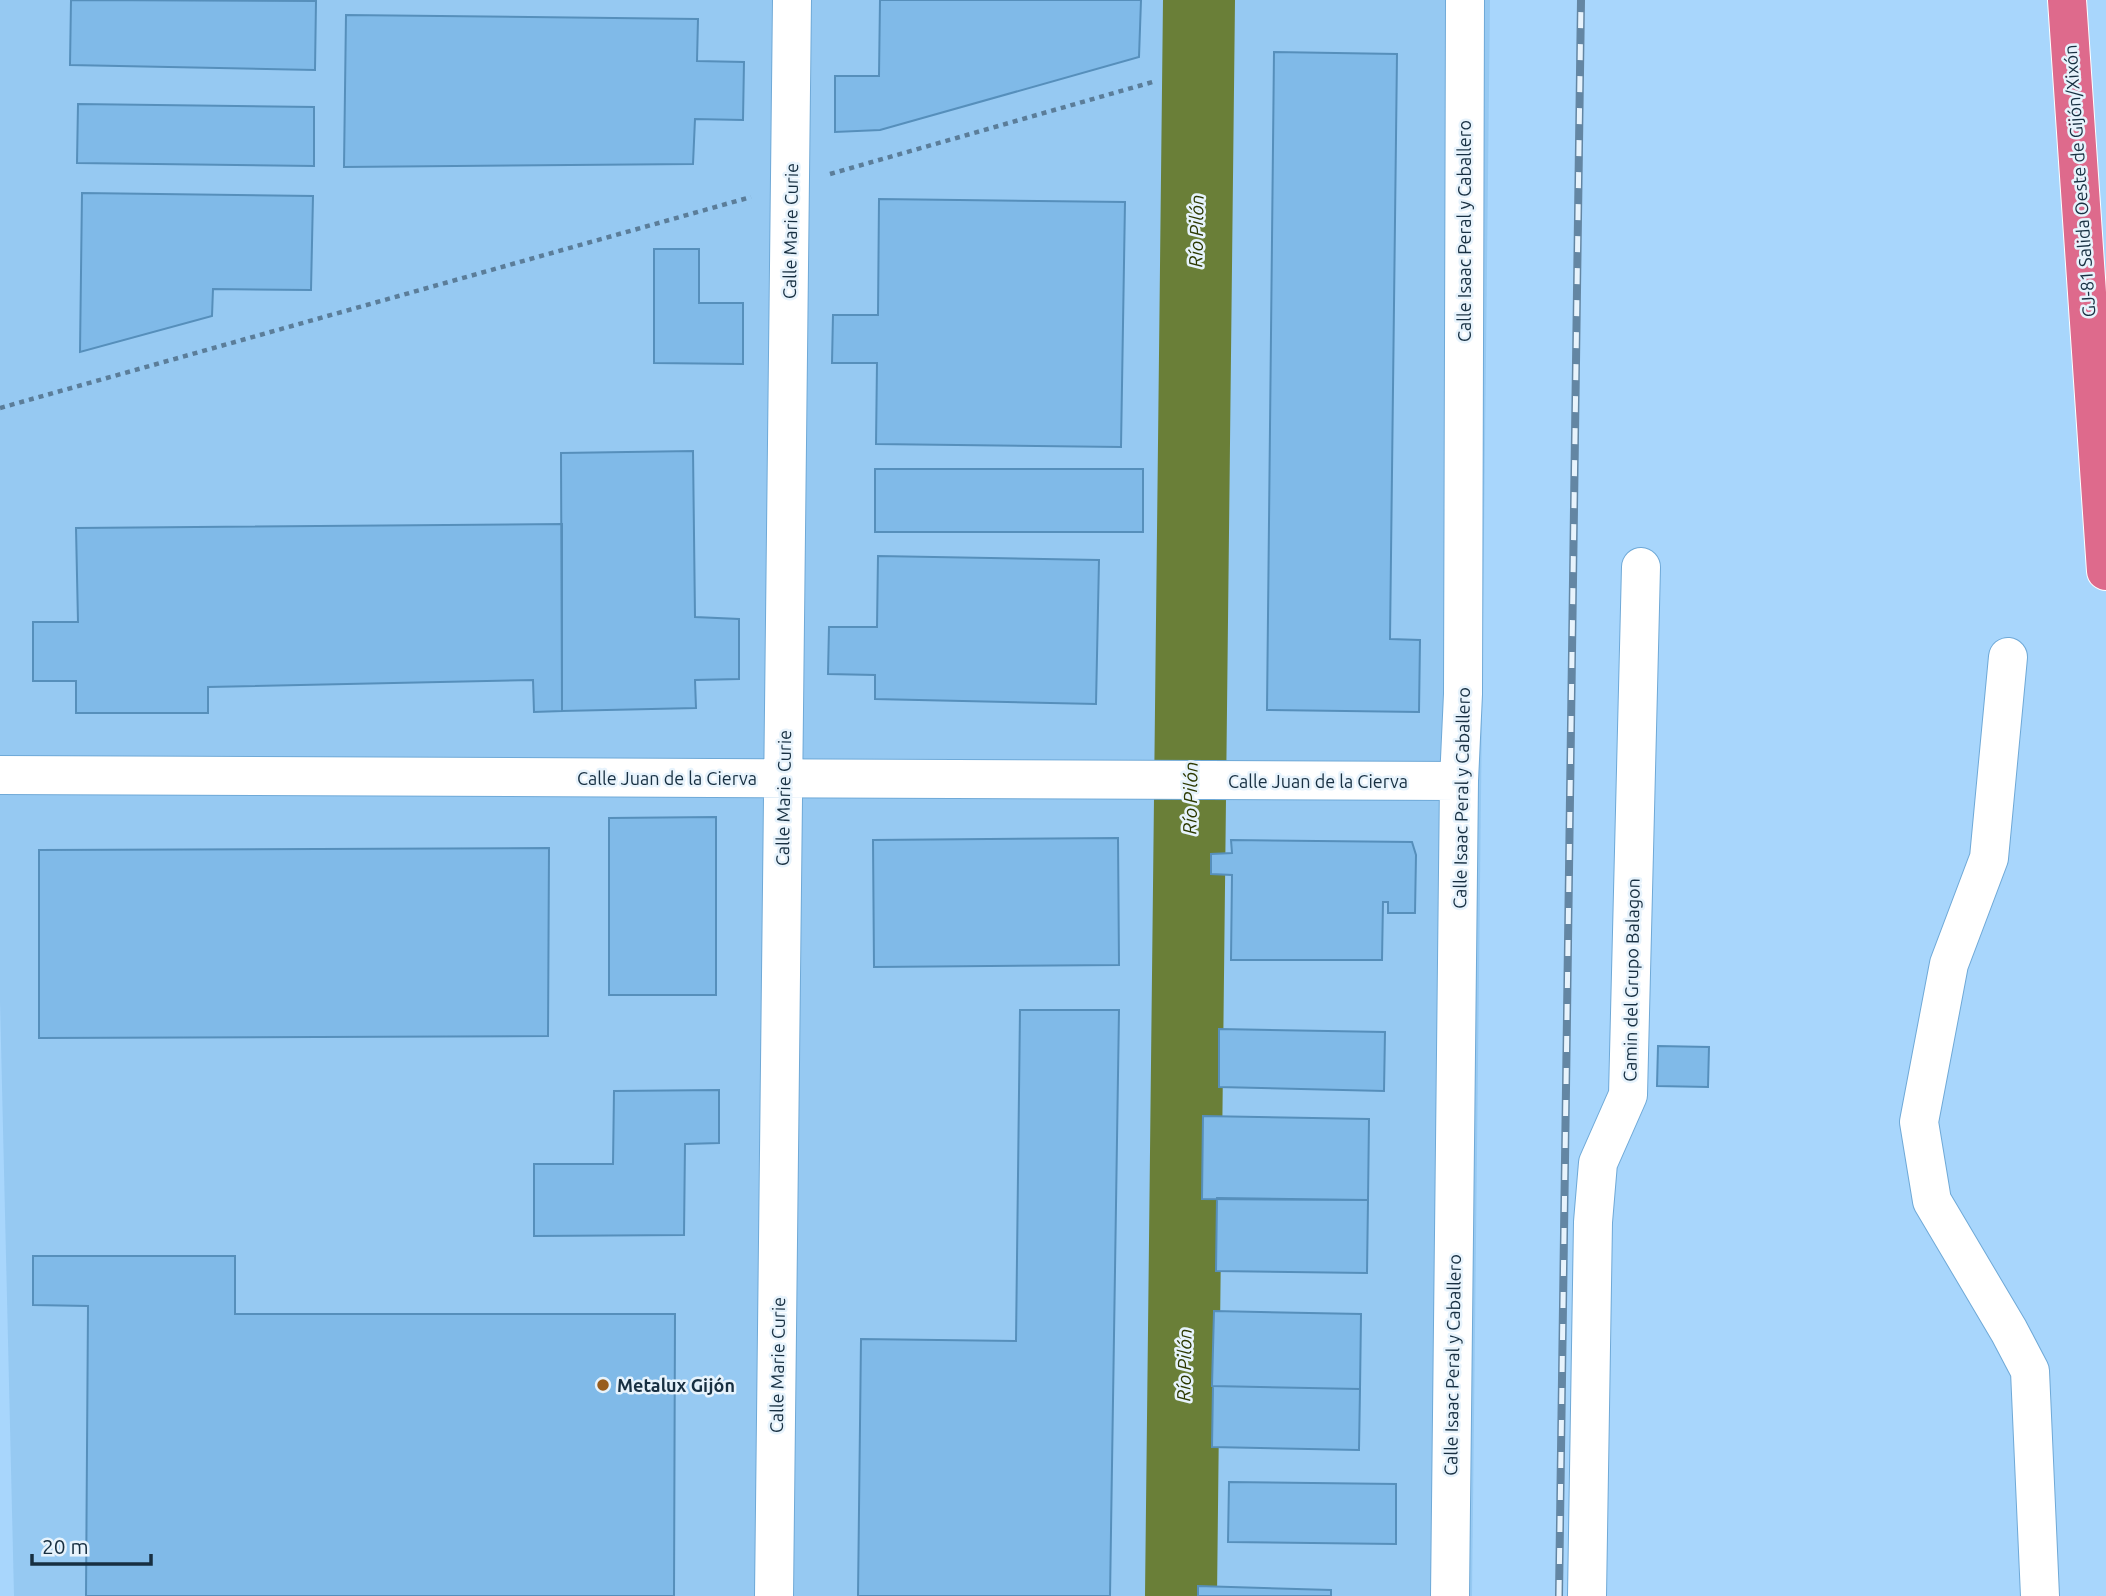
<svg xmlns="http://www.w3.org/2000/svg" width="2106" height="1596" viewBox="0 0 2106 1596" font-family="Ubuntu,sans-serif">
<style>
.built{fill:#96c9f2}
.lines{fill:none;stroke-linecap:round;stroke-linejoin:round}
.river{stroke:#6a7f38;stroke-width:72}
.building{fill:#80bae8;stroke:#568fbb;stroke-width:2}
.minor-casing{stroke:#6fa9d7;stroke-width:40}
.motorway-casing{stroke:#fff;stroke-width:40}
.path{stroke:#5b7d99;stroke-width:4.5;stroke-dasharray:5 5;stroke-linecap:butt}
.minor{stroke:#fff;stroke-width:38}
.motorway{stroke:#de6a8c;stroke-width:38}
.rail-casing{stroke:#6386a3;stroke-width:8}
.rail{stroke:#e7f3fc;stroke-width:5;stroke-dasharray:16;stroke-linecap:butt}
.poi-dot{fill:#985d1d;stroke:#e7f3fc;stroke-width:2.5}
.labels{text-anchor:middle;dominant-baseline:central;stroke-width:5;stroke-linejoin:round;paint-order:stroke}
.street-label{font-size:18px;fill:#172f41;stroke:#e7f3fc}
.poi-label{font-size:18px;font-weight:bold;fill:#172f41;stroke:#e7f3fc;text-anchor:start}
.water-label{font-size:19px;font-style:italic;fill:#2c3901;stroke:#e7f3fc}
</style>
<rect width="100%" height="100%" fill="#a8d6fc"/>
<path class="built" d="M0 0H1490L1472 1596H14L0 1001Z"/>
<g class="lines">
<path class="river" d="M1181 1596 1199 0"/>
</g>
<path class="building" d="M71 0 316 1 315 70 70 65Z
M234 0H316V1Z
M880 0H1141L1139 57 880 130 835 132V76H879Z
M346 15 698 19 697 61 744 62 743 120 695 119 693 164 344 167Z
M1274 52 1397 54 1390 639 1420 640 1419 712 1267 710Z
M78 104 314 107V166L77 163Z
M82 193 313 196 311 290 213 289 212 316 80 352Z
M879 199 1125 202 1121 447 876 444 877 363H832L833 315H878Z
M654 249H699V303H743V364L654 363Z
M693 451 695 617 739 619V679L695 680 696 708 562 711 561 453Z
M875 469H1143V532H875Z
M562 524V711L534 712 533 680 208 687V713H76V681H33V622H78L76 528Z
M878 556 1099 560 1096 704 875 699V675L828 674 829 627H877Z
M716 817V995H609V818Z
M1118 838 1119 965 874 967 873 840Z
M1231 840 1412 842 1416 855 1415 913H1388V902H1383L1382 960H1231L1232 875 1211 874V854L1232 853Z
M549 848 548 1036 39 1038V850Z
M1020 1010H1119L1110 1596H858L861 1339 1016 1341Z
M1219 1029 1385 1032 1384 1091 1219 1087Z
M1658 1046 1709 1047 1708 1087 1657 1086Z
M719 1090V1143L685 1144 684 1235 534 1236V1164H613L614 1091Z
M1203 1116 1369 1119 1368 1200 1202 1199Z
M1217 1198 1368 1200 1367 1273 1216 1271Z
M33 1256H235V1314H675L674 1596H86L88 1306 33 1305Z
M1214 1311 1361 1314 1360 1389 1212 1386Z
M1213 1386 1360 1389 1359 1450 1212 1447Z
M1229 1482 1396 1484V1544L1228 1542Z
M1198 1586 1331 1590V1596H1198Z"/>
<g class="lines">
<defs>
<path id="minor" d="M2008 657 1989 858 1949 964 1919 1122 1932 1201 2009 1331 2030 1371 2040 1596
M0 775 1459 781
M774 1596 792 0
M1450 1596 1459 781 1463 694 1465 0
M1587 1596 1593 1222 1598 1163 1628 1095 1641 567"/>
<path id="motorway" d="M2067 0 2106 571"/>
</defs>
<use href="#minor" class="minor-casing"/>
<use href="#motorway" class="motorway-casing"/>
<path class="path" d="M830 174 1156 81
M0 408 751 197"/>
<use href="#minor" class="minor"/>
<use href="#motorway" class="motorway"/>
<defs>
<path id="rail" d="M1559 1596 1581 0"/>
</defs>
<use href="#rail" class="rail-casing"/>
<use href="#rail" class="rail"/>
</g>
<circle class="poi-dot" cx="603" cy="1385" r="7"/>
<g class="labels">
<g class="street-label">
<text transform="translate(2079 181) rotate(-94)">GJ-81 Salida Oeste de Gijón/Xixón</text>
<text transform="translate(790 231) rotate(-89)">Calle Marie Curie</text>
<text transform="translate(1464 231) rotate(-90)">Calle Isaac Peral y Caballero</text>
<text x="667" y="778">Calle Juan de la Cierva</text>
<text x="1318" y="781">Calle Juan de la Cierva</text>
<text transform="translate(783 798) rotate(-89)">Calle Marie Curie</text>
<text transform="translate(1461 798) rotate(-89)">Calle Isaac Peral y Caballero</text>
<text transform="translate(1631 980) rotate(-89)">Camin del Grupo Balagon</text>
<text transform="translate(777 1365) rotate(-89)">Calle Marie Curie</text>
<text transform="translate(1452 1365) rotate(-89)">Calle Isaac Peral y Caballero</text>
</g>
<g class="poi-label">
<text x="617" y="1385">Metalux Gijón</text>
</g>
<g class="water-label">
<text transform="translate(1196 231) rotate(-89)">Río Pilón</text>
<text transform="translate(1190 798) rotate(-89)">Río Pilón</text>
<text transform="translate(1184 1365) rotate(-89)">Río Pilón</text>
</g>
</g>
<path d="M32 1554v10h119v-10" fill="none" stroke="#172f41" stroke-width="3.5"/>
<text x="42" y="1554" font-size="21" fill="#172f41" stroke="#e7f3fc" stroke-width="5" paint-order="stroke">20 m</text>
</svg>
